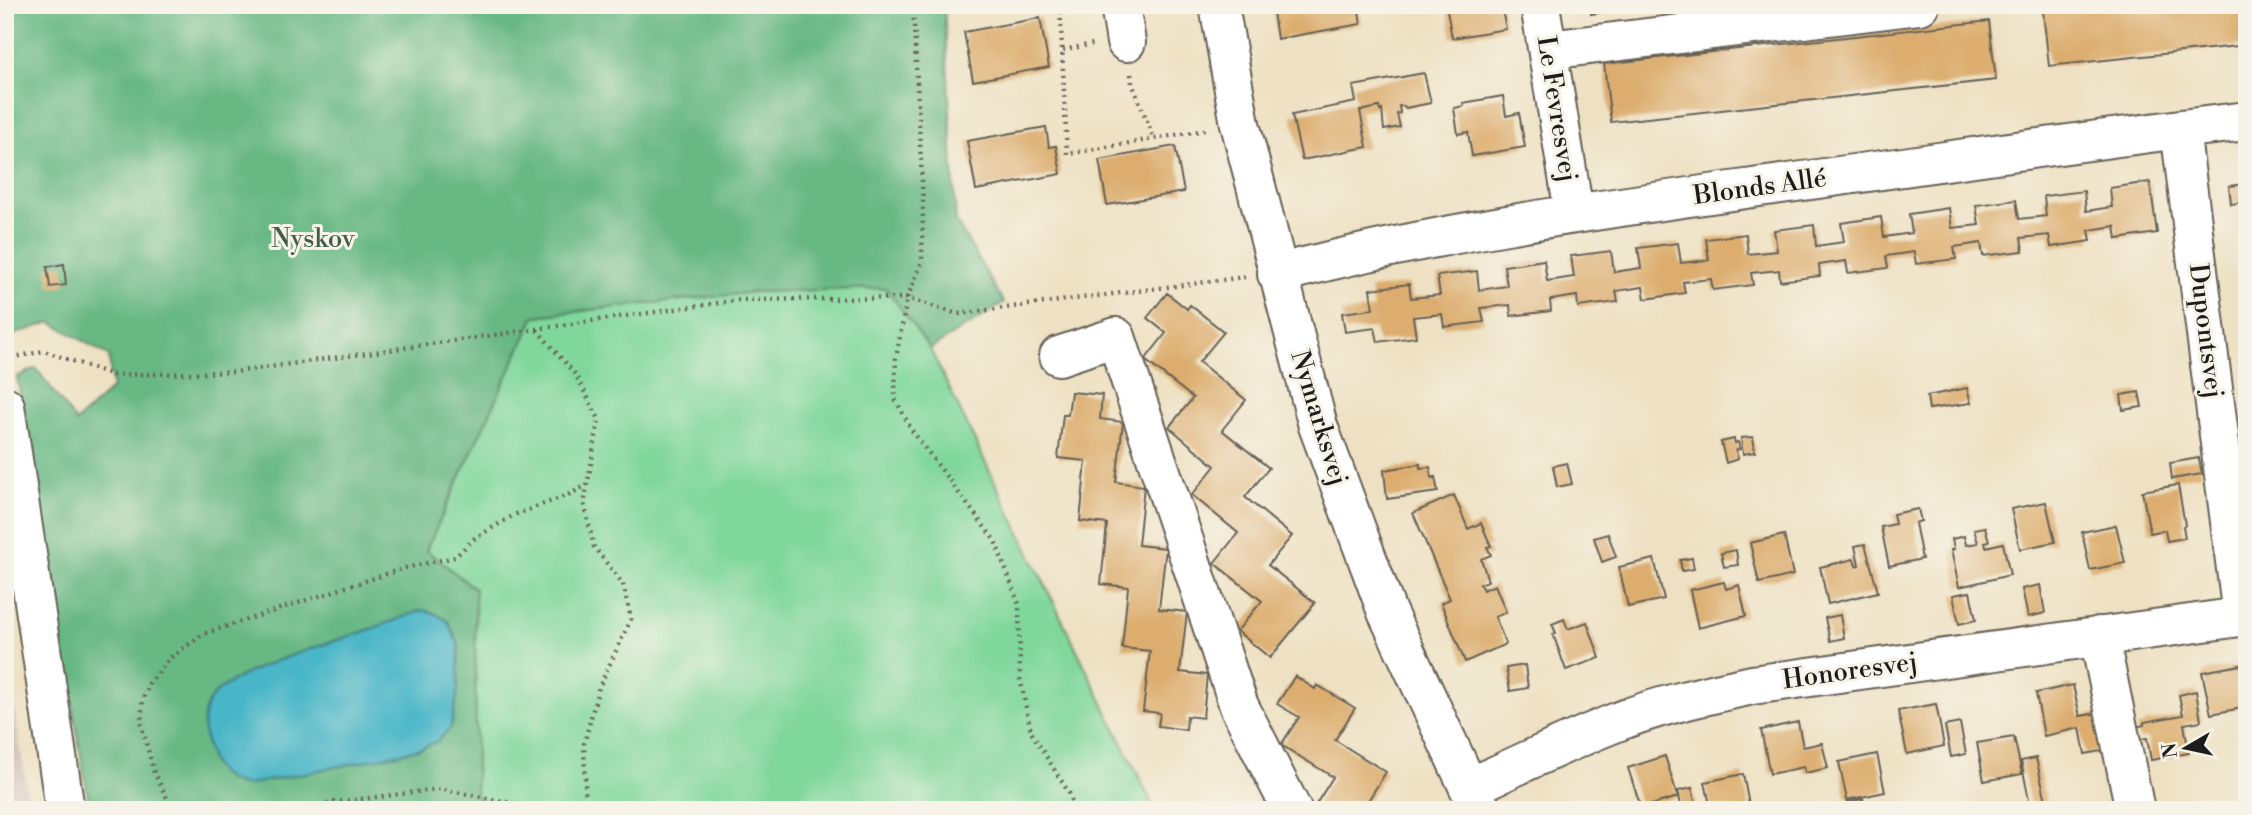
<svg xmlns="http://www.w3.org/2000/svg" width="2252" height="815" viewBox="0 0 2252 815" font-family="'Libre Bodoni',serif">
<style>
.industrial{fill:#cfc1ba}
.green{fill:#80d79c;stroke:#4e7a5c;stroke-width:2}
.forest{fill:#68b884;stroke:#426a50;stroke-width:2}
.water{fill:#4ab6c7;stroke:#336972;stroke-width:2}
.building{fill:#dcad6e}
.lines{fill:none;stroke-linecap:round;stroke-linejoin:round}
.minor-casing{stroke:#666156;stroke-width:42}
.path{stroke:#666156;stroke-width:4.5;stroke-dasharray:2 5;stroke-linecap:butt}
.minor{stroke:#fff;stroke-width:38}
.labels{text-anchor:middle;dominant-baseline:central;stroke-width:6;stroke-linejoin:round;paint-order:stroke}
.street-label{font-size:26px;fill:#1c1c1c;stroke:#f7f3e8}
.park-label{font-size:26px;fill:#3f5d49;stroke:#f7f3e8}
</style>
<rect width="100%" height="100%" fill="#f7f3e8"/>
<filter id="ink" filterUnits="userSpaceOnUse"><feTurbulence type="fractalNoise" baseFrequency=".0143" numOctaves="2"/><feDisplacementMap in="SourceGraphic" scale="14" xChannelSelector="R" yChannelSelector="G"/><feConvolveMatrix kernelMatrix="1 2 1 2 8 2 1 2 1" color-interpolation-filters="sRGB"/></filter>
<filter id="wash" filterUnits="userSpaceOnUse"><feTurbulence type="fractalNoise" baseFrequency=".00686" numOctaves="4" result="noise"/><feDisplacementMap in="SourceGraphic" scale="28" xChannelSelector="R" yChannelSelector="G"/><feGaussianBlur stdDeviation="1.57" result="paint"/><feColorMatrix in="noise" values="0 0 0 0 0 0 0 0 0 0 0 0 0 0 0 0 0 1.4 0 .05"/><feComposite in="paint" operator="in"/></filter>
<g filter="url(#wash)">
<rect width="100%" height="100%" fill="#eee1c3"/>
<path class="industrial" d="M5 647 30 810H5Z"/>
<path class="green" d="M886 288 930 349 1155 810H506L476 798 475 589 426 550 535 316 755 292Z"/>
<path class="forest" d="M5 5H944L956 221 1004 303 930 349 886 288 755 292 535 316 426 550 475 589 476 797 506 810H90L17 377 36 368 76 422 112 388 109 356 51 322 7 337 5 320Z"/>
<path class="water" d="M422 610 434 613 448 621 459 645 458 690 451 727 438 741 422 748 380 758 246 785C230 784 215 773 210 757 205 738 198 719 210 700 227 672 323 645 356 634 378 627 400 618 422 610Z"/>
<g id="blocks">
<path class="building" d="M1272 5H1358L1361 24 1277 39Z
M1446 5H1501L1506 29 1452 38Z
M1590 5H1633V7L1591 14Z
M2100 5H2247V45L2049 66 2043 11Z
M1040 18 1049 67 973 81 964 32Z
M1989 21 1996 80 1611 122 1604 64Z
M1424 73 1431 103 1405 108 1404 106H1399L1400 113 1397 114 1400 127 1384 130 1382 110 1380 111 1379 107 1360 111 1367 147 1302 160 1292 115 1356 102 1353 86Z
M1503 96 1506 116 1519 113 1525 147 1472 156 1468 132 1458 134 1454 108 1464 106 1463 103Z
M1046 127 1049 147 1056 146 1061 174 976 190 967 141Z
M1175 146 1184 192 1107 205 1099 160Z
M2150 182 2157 233 2117 239 2115 226 2089 230 2091 241 2051 247 2049 235 2021 238 2023 251 1983 256 1981 243 1954 247 1956 259 1916 264 1914 252 1886 256 1888 268 1848 273 1846 261 1819 265 1820 276 1780 281 1779 270 1751 273 1753 285 1713 290 1711 279 1683 282 1685 293 1645 299 1643 287 1616 291 1618 302 1578 307 1577 296 1550 300 1551 311 1511 316 1510 305 1481 308 1484 322 1444 327 1442 314 1413 317 1416 337 1378 342 1375 328 1345 332 1342 313 1373 309 1370 289 1409 284 1411 298 1440 295 1437 276 1477 271 1479 290 1507 286 1504 266 1544 260 1547 281 1574 277 1571 256 1611 251 1614 272 1641 268 1638 248 1678 243 1681 263 1709 260 1706 239 1746 234 1748 254 1777 251 1774 230 1814 225 1816 246 1844 242 1841 223 1881 217 1884 237 1912 233 1909 214 1949 208 1952 228 1979 225 1976 205 2016 200 2019 219 2046 216 2044 196 2084 191 2086 211 2112 207 2110 188Z
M2247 184V202L2231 204 2229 186Z
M64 264 66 285 50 287 47 267Z
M1167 293 1187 309 1190 305 1224 332 1199 362 1246 400 1222 430 1269 468 1245 497 1292 536 1268 565 1315 603 1270 658 1237 631 1262 601 1214 563 1238 533 1192 495 1215 466 1169 427 1193 398 1145 360 1166 333 1147 318Z
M1967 388 1971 403 1929 409 1927 396Z
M1071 392 1102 395 1100 419 1123 422 1116 482 1144 486 1138 545 1166 548 1159 609 1187 612 1180 672 1207 675 1203 718 1187 716 1186 730 1158 726 1160 713 1143 711 1150 651 1122 648 1128 587 1101 584 1107 524 1080 521 1086 461 1058 458 1063 415H1068Z
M2139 392 2142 407 2123 410 2121 395Z
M1753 437 1755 452 1743 454 1741 438Z
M1734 439 1735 443 1738 442 1740 449 1736 450 1738 459 1726 463 1721 442Z
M2199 458 2202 474 2172 479 2170 463Z
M1567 463 1572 484 1557 487 1553 466Z
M1420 464V468L1430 467 1432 478 1435 477 1438 492 1387 499 1384 470Z
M2178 485 2185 525 2183 526 2185 538 2167 541 2165 530 2150 533 2142 491Z
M1454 495 1468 529 1481 523 1491 546 1487 547 1491 555 1481 559 1488 581 1480 584 1483 590 1495 585 1506 612 1495 617 1506 644 1465 662 1441 603 1450 599 1413 513Z
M2046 502 2055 542 2020 549 2011 509Z
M1918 509 1921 521 1915 523 1922 559 1889 566 1881 527 1895 524 1893 514Z
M2116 525 2125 563 2090 570 2082 532Z
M1985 527 1989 541 1985 542 1986 547 2003 543 2010 575 1959 587 1951 550 1954 549 1952 539 1964 536 1966 545 1978 543 1974 529Z
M1608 534 1616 557 1602 562 1594 538Z
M1784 535 1793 575 1759 583 1750 543Z
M1865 544 1878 592 1828 604 1820 567 1854 559 1856 566 1859 565 1855 546Z
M1736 550 1738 565 1724 567 1721 553Z
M1692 558 1694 569 1682 571 1680 560Z
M1654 559 1664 599 1628 607 1619 567Z
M1724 582 1726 589 1739 585 1746 616 1698 628 1690 590Z
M2040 585 2045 613 2028 617 2022 589Z
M1970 592 1976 620 1959 624 1953 595Z
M1840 615 1844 638 1830 641 1825 618Z
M1564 619 1568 629 1587 622 1600 658 1566 670 1553 634 1556 633 1552 624Z
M1525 665 1528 688 1510 691 1506 668Z
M2241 665 2247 691V707L2211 714 2202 672Z
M1295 676 1315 689 1317 685 1355 708 1335 740 1386 772 1366 804 1375 810 1313 809 1333 777 1281 745 1299 717 1277 704Z
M2073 685 2080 716 2098 713 2106 750 2085 754 2080 728 2044 736 2036 693Z
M2196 691 2201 721 2184 724 2189 753 2151 760 2147 738 2139 739 2136 727 2144 725V722L2183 715 2179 695Z
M1936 704 1944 746 1907 754 1898 711Z
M1798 722 1803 747 1822 743 1828 768 1805 773 1804 767 1770 774 1761 730Z
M1960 723 1966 754 1951 757 1945 726Z
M2014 737 2022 774 1984 781 1977 743Z
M1877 754 1885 792 1847 800 1839 762Z
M1665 756 1678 797 1641 808 1628 768Z
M2036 758 2047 805 2031 809 2021 761Z
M1743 774 1750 810H1711L1705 782Z
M1692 788 1697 810H1682L1678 791Z
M1863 799 1866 810H1850L1848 802Z"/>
</g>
</g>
<g filter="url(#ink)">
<use href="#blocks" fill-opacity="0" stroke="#666156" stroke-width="2"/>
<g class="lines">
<defs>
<path id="minor" d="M1120 5 1126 42
M1219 5 1240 124 1318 426 1387 612 1469 788 1482 810
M1540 5 1574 213
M1548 50 1920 5
M2180 129 2242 616
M1277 274C1442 230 1612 208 1781 184 1936 163 2091 139 2247 121
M1059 356 1116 337 1239 706 1292 810
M5 406 65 810
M2099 636 2135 810
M1469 788C1520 764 1570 740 1622 720 1664 704 1708 695 1752 685L2247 616"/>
</defs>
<use href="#minor" class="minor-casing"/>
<path class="path" d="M913 5 923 201 922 262 907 298 896 358 895 399 913 432 995 541 1019 604 1020 678 1031 732 1069 793 1074 810
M1060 5 1067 154 1205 130
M1063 50 1093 44
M1131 74 1132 83 1154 139
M537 330 575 374 599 419 584 504 594 547 623 584 631 619 599 687 584 744 586 810
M5 359 44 351 113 375 235 372 739 300 907 298 958 314 1245 277
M173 810 154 772 141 723 143 699 149 684 170 658 203 634 405 568 455 557 475 538 514 515 568 495 587 485
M299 810 330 803 440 789 549 810"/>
<use href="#minor" class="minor"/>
</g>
</g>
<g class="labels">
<g class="street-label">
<text transform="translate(1557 109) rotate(81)">Le Fevresvej</text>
<text transform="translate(1760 187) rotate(-8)">Blonds Allé</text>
<text transform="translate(2206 331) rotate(83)">Dupontsvej</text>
<text transform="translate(1319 418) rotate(73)">Nymarksvej</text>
<text transform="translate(1850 671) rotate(-8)">Honoresvej</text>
</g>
<g class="park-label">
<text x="313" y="239">Nyskov</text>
</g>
</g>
<rect width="2252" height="815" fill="none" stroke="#f7f3e8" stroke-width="28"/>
<g transform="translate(2186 748) rotate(261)" stroke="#f7f3e8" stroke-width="5" paint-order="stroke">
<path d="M0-5L12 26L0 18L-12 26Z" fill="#1c1c1c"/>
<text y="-10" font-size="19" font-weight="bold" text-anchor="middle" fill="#1c1c1c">N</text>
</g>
</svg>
